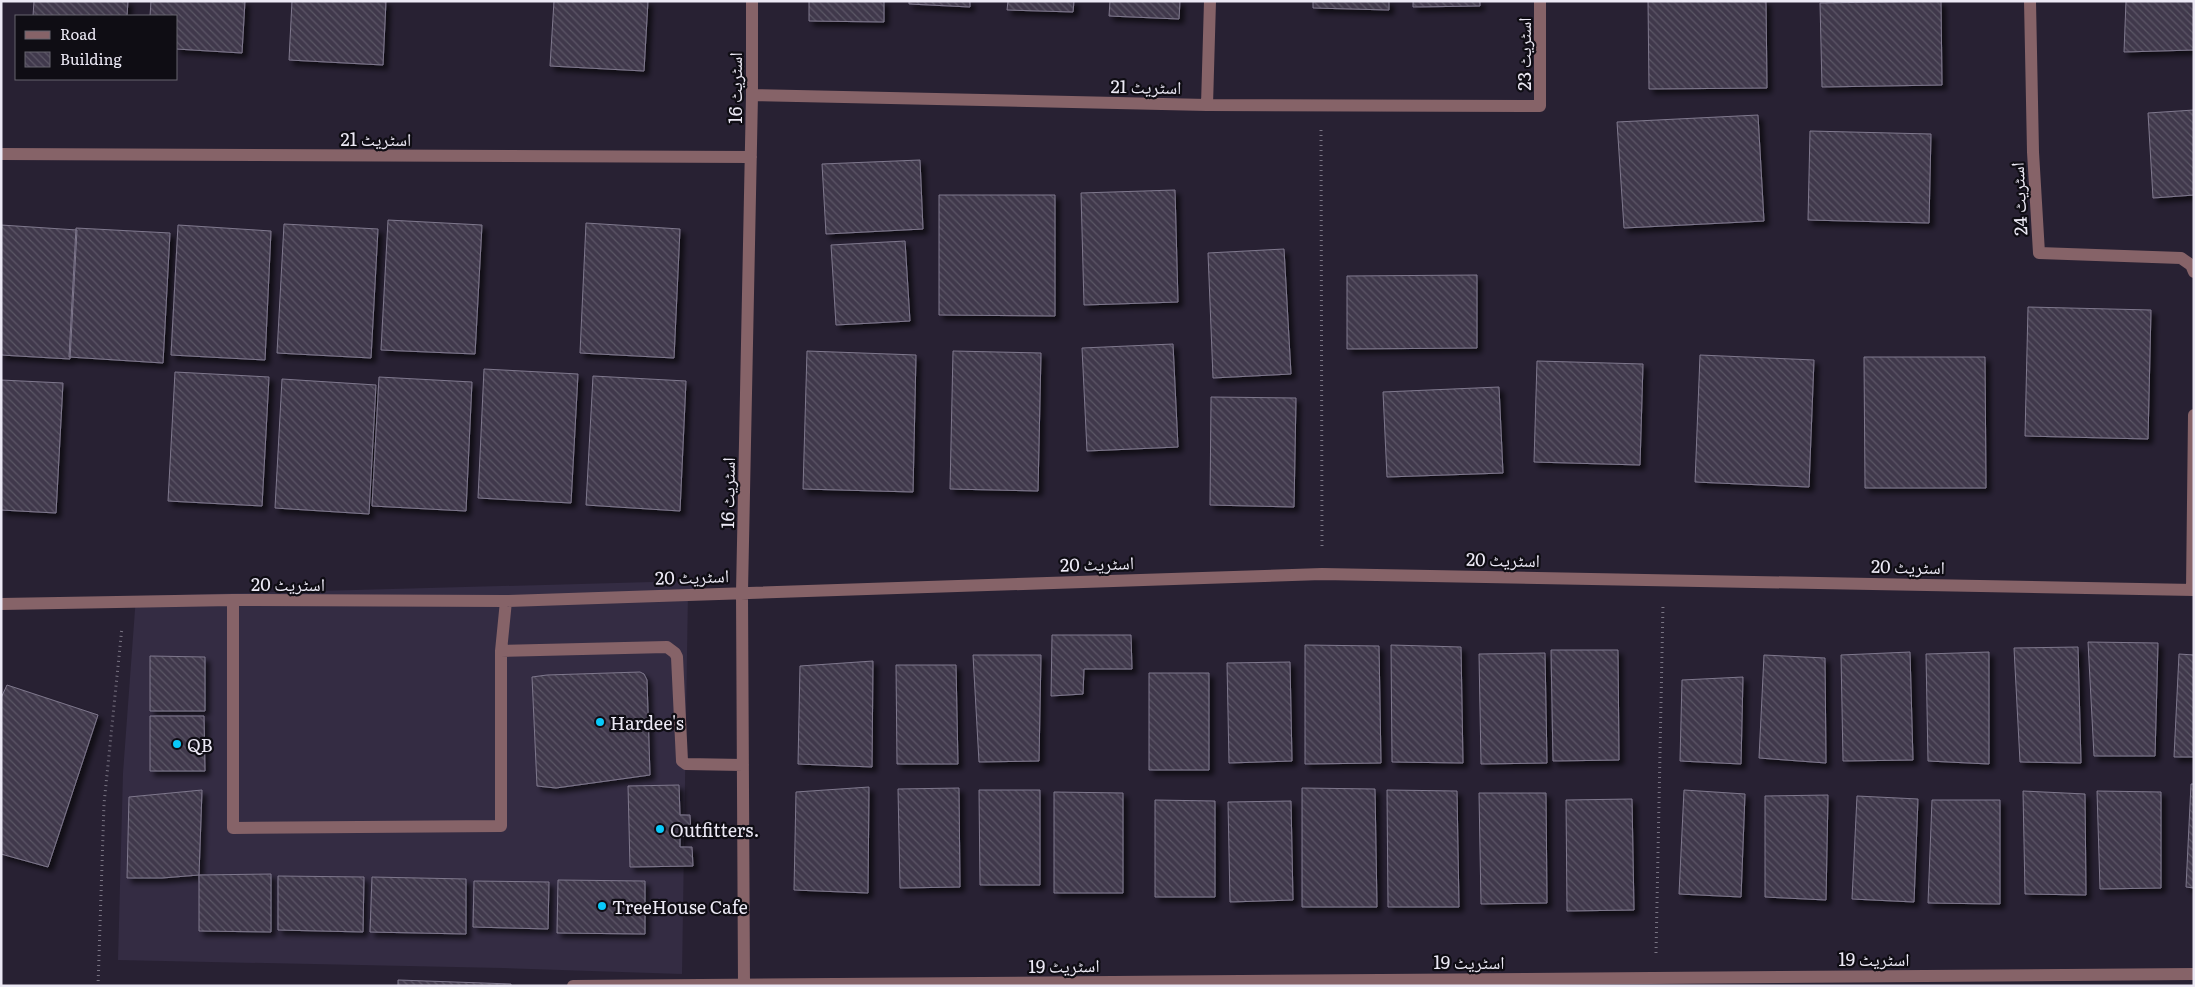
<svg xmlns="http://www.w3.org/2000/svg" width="2195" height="987" viewBox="0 0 2195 987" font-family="Literata,'Noto Naskh Arabic',serif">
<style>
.built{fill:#342c43}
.building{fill:url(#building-back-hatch);stroke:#7f788d;filter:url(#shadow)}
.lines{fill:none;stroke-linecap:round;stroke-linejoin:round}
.path{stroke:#797483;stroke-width:3;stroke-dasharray:1 4;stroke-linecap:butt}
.minor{stroke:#866368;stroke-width:12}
.poi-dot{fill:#09cafa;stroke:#0f0d14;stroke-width:2}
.labels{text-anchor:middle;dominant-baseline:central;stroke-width:4.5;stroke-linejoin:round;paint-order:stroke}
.street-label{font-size:18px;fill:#ece9f5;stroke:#0f0d14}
.poi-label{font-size:18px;fill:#ece9f5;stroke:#0f0d14;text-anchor:start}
</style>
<defs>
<pattern id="building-back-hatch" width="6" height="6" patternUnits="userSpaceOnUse" patternTransform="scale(1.25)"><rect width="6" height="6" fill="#40394c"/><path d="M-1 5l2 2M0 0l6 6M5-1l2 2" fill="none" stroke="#5c5666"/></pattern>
<filter id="shadow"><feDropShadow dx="4.5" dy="4.5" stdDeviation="2.5" flood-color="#0009"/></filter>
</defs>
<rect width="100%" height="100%" fill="#282133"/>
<path class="built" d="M724 580 688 592 682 974 502 968 118 960 123 773 136 596Z"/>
<path class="building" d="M34 1H128L127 16H33Z
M151 1H245L242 53 176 49V16H150Z
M292 1H386L383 65 289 60Z
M554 1H648L644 71 550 66Z
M809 1H884V22L809 21Z
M909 1H970V7L909 4Z
M1008 1H1074L1073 12 1007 10Z
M1110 1H1180L1179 19 1109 16Z
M1313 1H1389V10L1313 8Z
M1413 1H1480V6L1413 7Z
M1648 1H1766L1767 88 1649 89Z
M1941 1 1942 85 1822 87 1820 3Z
M2126 1H2194V50L2124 52Z
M2194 110V195L2153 198 2148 113Z
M1758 115 1764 221 1624 228 1617 122Z
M1810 131 1931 134 1929 223 1808 220Z
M920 160 923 229 826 234 822 164Z
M1175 190 1178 302 1084 305 1081 193Z
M939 195H1055V316L939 315Z
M388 220 482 225 475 354 381 350Z
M586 223 680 229 674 358 580 353Z
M284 224 378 229 371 358 277 353Z
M1 225 77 230 70 359 1 355Z
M178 225 271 231 265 360 171 355Z
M76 228 170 233 163 363 69 357Z
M905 241 910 321 836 325 831 245Z
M1284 249 1291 374 1213 378 1208 253Z
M1477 275V348L1347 349V276Z
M2028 307 2151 310 2148 439 2025 436Z
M1173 344 1178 447 1087 451 1082 348Z
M807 351 916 355 913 492 803 489Z
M953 351 1041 353 1038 491 950 489Z
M1700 355 1814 360 1809 487 1695 482Z
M1864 357H1985L1986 488H1865Z
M1537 361 1643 364 1640 465 1534 462Z
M484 369 578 374 571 503 478 498Z
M175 372 269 377 262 506 168 501Z
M593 376 686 381 680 511 586 505Z
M379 377 472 382 466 511 372 506Z
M282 379 376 385 369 514 275 508Z
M1 380 63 383 56 513 1 510Z
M1499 387 1503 473 1387 477 1383 392Z
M1211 397 1296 398 1294 507 1210 505Z
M1052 635H1131L1132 669H1084L1083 694 1051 696Z
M2088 642 2158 643 2155 756H2094Z
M1305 645 1379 646 1381 763 1305 764Z
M1391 645 1461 647 1463 763 1392 762Z
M2078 647 2081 763 2020 762 2014 648Z
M1551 650H1618L1619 760 1553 761Z
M1910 652 1913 760 1843 761 1841 655Z
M1989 652V764L1928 761 1926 654Z
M1545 653 1547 763 1481 764 1479 654Z
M2179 654 2194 655V757H2174Z
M973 655H1041L1039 761 979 762Z
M1764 655 1825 658 1826 763 1759 758Z
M150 656 205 657V711H150Z
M873 661 872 767 798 764 800 666Z
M1290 662 1292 761 1229 763 1227 663Z
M896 665H956L958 764H897Z
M640 672 644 674 647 680 650 775 556 788 537 786 532 677 547 675Z
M1149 673H1209V770H1149Z
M1743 677 1741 764 1680 761 1682 680Z
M7 685 98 715 48 867 1 854V698Z
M150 716H204L205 771H150Z
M2191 784H2194V888L2186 887Z
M679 785 680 815H690L691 836H680V847H692L693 866 630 867 628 786Z
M869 787 868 893 794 890 796 792Z
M959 788 960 887 900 888 898 789Z
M1302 788 1375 789 1377 907H1302Z
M202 790 199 875 162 878H127L129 797Z
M979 790H1040V885H980Z
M1387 790 1457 791 1459 907H1388Z
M1684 790 1745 794 1741 897 1679 894Z
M2023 791 2085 794 2086 895 2025 894Z
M2097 791 2161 792V888L2100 889Z
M1054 792 1123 793V893H1054Z
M1479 793H1546L1547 903 1481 904Z
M1828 795 1826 900 1765 897V796Z
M1857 796 1918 799 1914 902 1852 899Z
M1632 799 1634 910 1567 911 1566 800Z
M1155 800 1215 801V897H1155Z
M1932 800H2000V904L1928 903Z
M1291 801 1293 900 1230 902 1228 802Z
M271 874V932L199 931V875Z
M278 876 364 877 363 932 278 930Z
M372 877 466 879V934L370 932Z
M558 880 645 881V934L557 933Z
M474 881 549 882 548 929 473 927Z
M398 980 511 984V986H398Z"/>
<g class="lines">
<path class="path" d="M1321 130 1322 549
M1656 953 1663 604
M98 986 104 804 122 627"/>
<path class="minor" d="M2030 1 2033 152 2039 253 2181 258 2191 265 2194 272
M752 95 1207 105 1540 106V1
M1207 105 1210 1
M1 154 751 157
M2192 590 2194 415
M233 600V828L501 826V651L506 601
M1 604 233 600 506 601 1322 574 2194 590
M501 651 667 647 675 653 677 657 682 761 686 764 743 765
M573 986 2194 974
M744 986 742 592 752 95V1"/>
</g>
<g class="poi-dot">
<circle cx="600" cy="722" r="5"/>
<circle cx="177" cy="744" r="5"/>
<circle cx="660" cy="829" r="5"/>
<circle cx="602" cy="906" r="5"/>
</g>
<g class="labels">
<g class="street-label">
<text transform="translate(1523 54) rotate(-90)">اسٹریٹ 23</text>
<text transform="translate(1146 86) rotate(1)">اسٹریٹ 21</text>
<text transform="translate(734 88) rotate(-90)">اسٹریٹ 16</text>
<text x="376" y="138">اسٹریٹ 21</text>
<text transform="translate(2018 199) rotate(-93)">اسٹریٹ 24</text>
<text transform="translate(727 493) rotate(-89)">اسٹریٹ 16</text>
<text transform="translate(1503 559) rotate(1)">اسٹریٹ 20</text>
<text transform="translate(1097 563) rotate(-2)">اسٹریٹ 20</text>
<text transform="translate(1908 566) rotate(1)">اسٹریٹ 20</text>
<text transform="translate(692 576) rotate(-2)">اسٹریٹ 20</text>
<text x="288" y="583">اسٹریٹ 20</text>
<text x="1874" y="958">اسٹریٹ 19</text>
<text x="1469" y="961">اسٹریٹ 19</text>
<text transform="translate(1064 965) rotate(-1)">اسٹریٹ 19</text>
</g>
<g class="poi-label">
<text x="610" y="722">Hardee's</text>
<text x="187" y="744">QB</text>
<text x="670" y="829">Outfitters.</text>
<text x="612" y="906">TreeHouse Cafe</text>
</g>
</g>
<rect width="2195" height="987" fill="none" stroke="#ece9f5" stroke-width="5"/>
<rect x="15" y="15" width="162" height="65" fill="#0f0d14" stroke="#67656e"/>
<rect x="25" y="31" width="25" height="8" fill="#866368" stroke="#67656e"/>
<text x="60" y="40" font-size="15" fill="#ece9f5">Road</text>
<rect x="25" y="52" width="25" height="15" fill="url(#building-back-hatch)" stroke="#67656e"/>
<text x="60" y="65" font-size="15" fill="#ece9f5">Building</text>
</svg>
